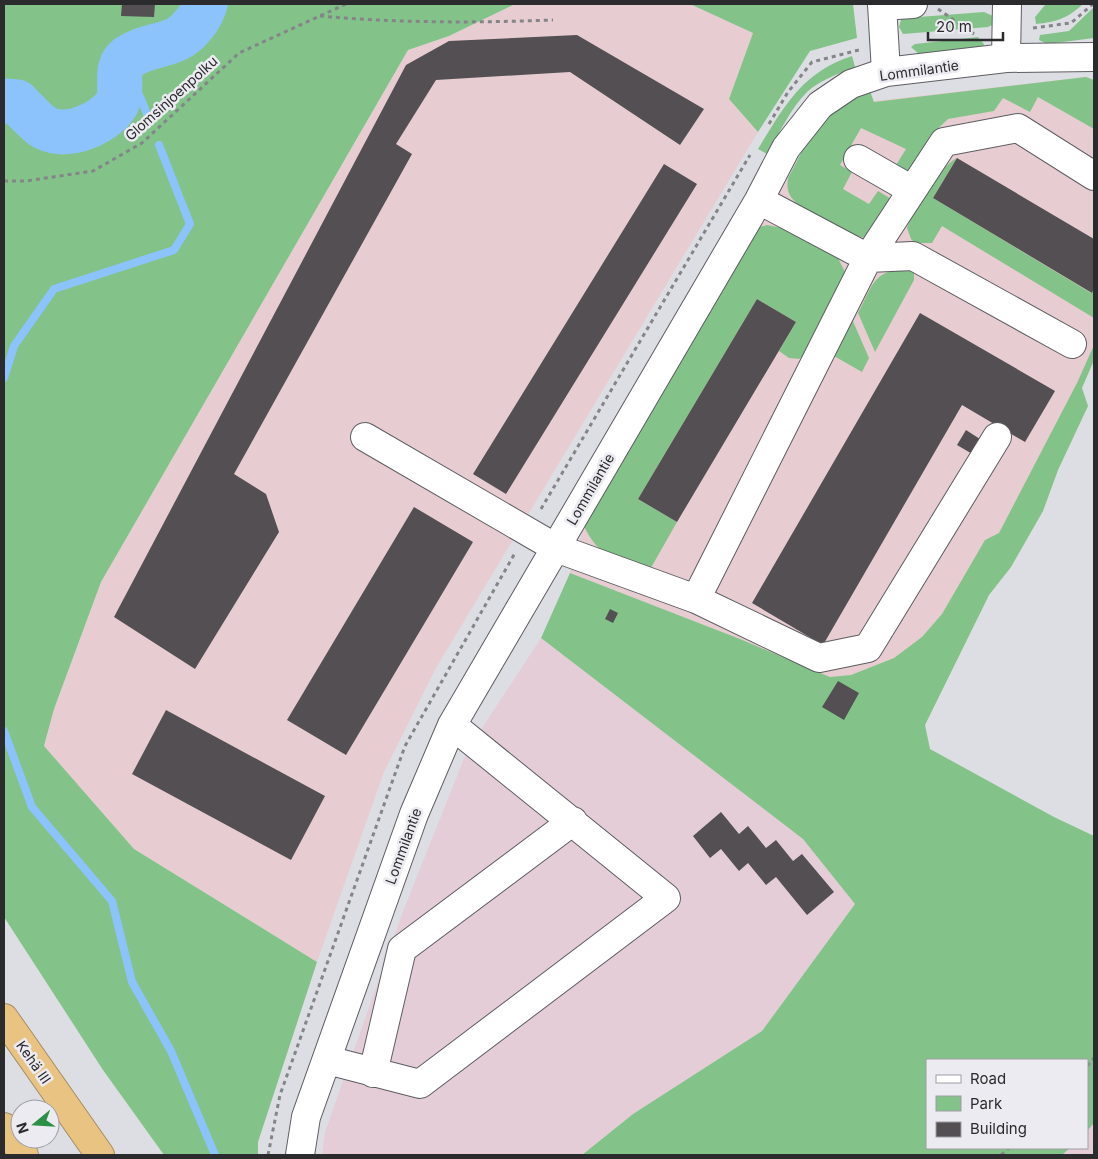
<svg xmlns="http://www.w3.org/2000/svg" width="1098" height="1159" viewBox="0 0 1098 1159" font-family="Inter,sans-serif">
<style>
.commercial{fill:#e5cdd8}
.industrial{fill:#e7cdd1}
.green{fill:#83c389}
.lines{fill:none;stroke-linecap:round;stroke-linejoin:round}
.stream{stroke:#8dc3fd;stroke-width:8}
.river{stroke:#8dc3fd;stroke-width:45}
.building{fill:#534f52}
.minor-casing{stroke:#5d5d62;stroke-width:30}
.highway-casing{stroke:#a68e64;stroke-width:30}
.path{stroke:#848588;stroke-width:3;stroke-dasharray:4 4;stroke-linecap:butt}
.minor{stroke:#fff;stroke-width:28}
.highway{stroke:#e8c382;stroke-width:28}
.labels{text-anchor:middle;dominant-baseline:central;stroke-width:5;stroke-linejoin:round;paint-order:stroke}
.street-label{font-size:14px;fill:#2b2b2d;stroke:#ebebf1}
</style>
<rect width="100%" height="100%" fill="#dddee3"/>
<path class="commercial" d="M541 638 804 839 855 904 762 1031 633 1114 582 1155H322L325 1132 402 914 467 751Z
M1094 1123V1155H1062L1070 1148H1087V1131Z"/>
<path class="industrial" d="M515 4H690L753 33 729 99 758 132 436 668 384 772 317 962 134 849 44 747 54 709 101 582 408 50 449 36Z
M1086 77 1094 80V360L1082 388 1088 406 1058 470 1043 511 1011 567 989 595 925 725 740 639 570 573 584 526 817 129 874 101Z"/>
<path class="green" d="M4 4H515L449 36 408 50 101 582 54 709 44 746 134 849 317 962 258 1142V1155H164L103 1070 4 917Z
M690 4H853L857 38 810 51 758 132 729 99 753 33Z
M1046 4H1083C1068 18 1057 22 1036 24L1035 17Z
M1094 7V38L1047 44 1039 40 1040 35 1069 31Z
M984 12 993 16 992 25 988 27 903 34 899 27 901 20 906 18Z
M978 37 984 44 983 47 920 55 911 47 915 44Z
M852 56 855 67C838 74 820 80 807 92 790 109 779 134 767 154L758 149C784 107 802 72 852 56Z
M1086 77 1094 80V129L1038 97 1030 112 1003 98 994 111 948 119 930 136 908 173 896 165 906 149 861 128 840 165 852 172 843 189 869 204 878 191 893 200 869 238C854 239 799 210 791 197 787 191 787 185 788 178 799 158 810 132 827 116 840 105 855 98 870 91L874 102Z
M957 158 933 198 1091 293 1094 288V318L942 226 932 243H915L911 239 907 228C915 208 939 167 957 158Z
M767 225 792 230 836 254 845 272 844 282 804 355 799 359 789 358 779 351 796 322 757 299 638 499 677 522 652 566 648 570C616 560 599 558 584 526L755 233 760 227Z
M906 268 914 272V280L875 352 858 313C873 285 872 272 906 268Z
M852 319 869 358 862 372 834 356Z
M1094 345V360L1082 388 1088 406 1058 470 1043 511 1011 567 989 595 925 725 930 749 1054 817 1094 836V1123L1087 1131V1060H927V1148H1070L1062 1155H582L633 1114 762 1031 855 904 803 839 541 638 570 573 740 639 830 677 851 675 894 658 922 637 942 614 985 540 999 533 1077 383Z"/>
<g class="lines">
<path class="stream" d="M125 60 149 119
M4 378 14 346 54 289 174 250 190 224 159 145
M4 731 32 807 112 901 132 982 171 1051 215 1155"/>
<path class="river" d="M4 101 17 102C25 110 33 119 42 126 63 141 103 125 116 105 125 91 113 69 127 58 144 46 160 47 177 39 189 33 202 16 205 4"/>
</g>
<path class="building" d="M122 4H155L154 17 121 16Z
M577 35 704 109 680 145 570 72 436 80 396 144 412 154 234 474 266 494 279 532 195 669 114 617 406 65 449 41Z
M957 158 1094 239V288L1092 293 933 198Z
M664 164 697 184 506 494 473 474Z
M757 299 796 322 677 522 638 499Z
M920 313 1055 391 1025 442 962 405 823 645 752 603Z
M966 430 983 441 974 455 957 445Z
M414 507 473 542 346 755 287 720Z
M610 609 618 613 613 623 605 619Z
M838 681 859 693 844 720 822 707Z
M166 710 325 796 291 860 132 774Z
M721 812 739 834 748 826 766 848 776 840 793 861 802 854 834 892 807 915 776 877 766 885 748 863 739 871 721 849 710 858 693 836Z"/>
<g class="lines">
<defs>
<path id="minor" d="M882 4 886 72
M882 6 913 4
M1006 58 1007 4
M858 159 912 190
M868 258 944 142 1018 128 1094 176
M868 258 913 256 1072 344
M365 437 556 548 696 599 819 658 868 648 997 437
M696 599 868 258 759 200
M327 1060 420 1084 666 898 452 725
M373 1073 402 949 573 821
M300 1155 306 1117 414 814 452 725 759 200 786 148 820 105 851 84 886 72 1006 58 1094 57"/>
<path id="highway" d="M4 1018 100 1155
M4 1127 24 1155"/>
</defs>
<use href="#minor" class="minor-casing"/>
<use href="#highway" class="highway-casing"/>
<path class="path" d="M938 9 974 34
M320 16C397 23 475 23 553 20
M1033 28 1071 23 1093 4
M769 124 788 92 812 62 859 50
M4 181H26L93 171 142 143 239 53 346 4
M541 509 750 155
M1087 1066 1094 1058
M268 1155 280 1095 405 746 515 553
M1001 1155 1009 1148"/>
<use href="#minor" class="minor"/>
<use href="#highway" class="highway"/>
</g>
<g class="labels">
<g class="street-label">
<text transform="translate(919 70) rotate(-8)">Lommilantie</text>
<text transform="translate(171 98) rotate(-42)">Glomsinjoenpolku</text>
<text transform="translate(590 489) rotate(-60)">Lommilantie</text>
<text transform="translate(403 846) rotate(-70)">Lommilantie</text>
<text transform="translate(34 1062) rotate(55)">Kehä III</text>
</g>
</g>
<rect width="1098" height="1159" fill="none" stroke="#2b2b2d" stroke-width="10"/>
<rect x="926" y="1059" width="162" height="90" fill="#ebebf1" stroke="#9e9ea3"/>
<rect x="936" y="1075" width="25" height="8" fill="#ffffff" stroke="#9e9ea3"/>
<text x="970" y="1084" font-size="15" fill="#2b2b2d">Road</text>
<rect x="936" y="1096" width="25" height="15" fill="#83c389" stroke="#9e9ea3"/>
<text x="970" y="1109" font-size="15" fill="#2b2b2d">Park</text>
<rect x="936" y="1122" width="25" height="15" fill="#534f52" stroke="#9e9ea3"/>
<text x="970" y="1134" font-size="15" fill="#2b2b2d">Building</text>
<g transform="translate(35 1124) rotate(252)"><circle r="24" fill="#ebebf1" stroke="#9e9ea3"/>
<path d="M0-4L9 19L0 12L-9 19Z" fill="#2a9046"/>
<text y="-8" font-size="14" font-weight="bold" text-anchor="middle" fill="#2b2b2d">N</text>
</g>
<path d="M928 32v8h75v-8" fill="none" stroke="#2b2b2d" stroke-width="2.5"/>
<text x="936" y="32" font-size="15" fill="#2b2b2d" stroke="#ebebf1" stroke-width="4" paint-order="stroke">20 m</text>
</svg>
